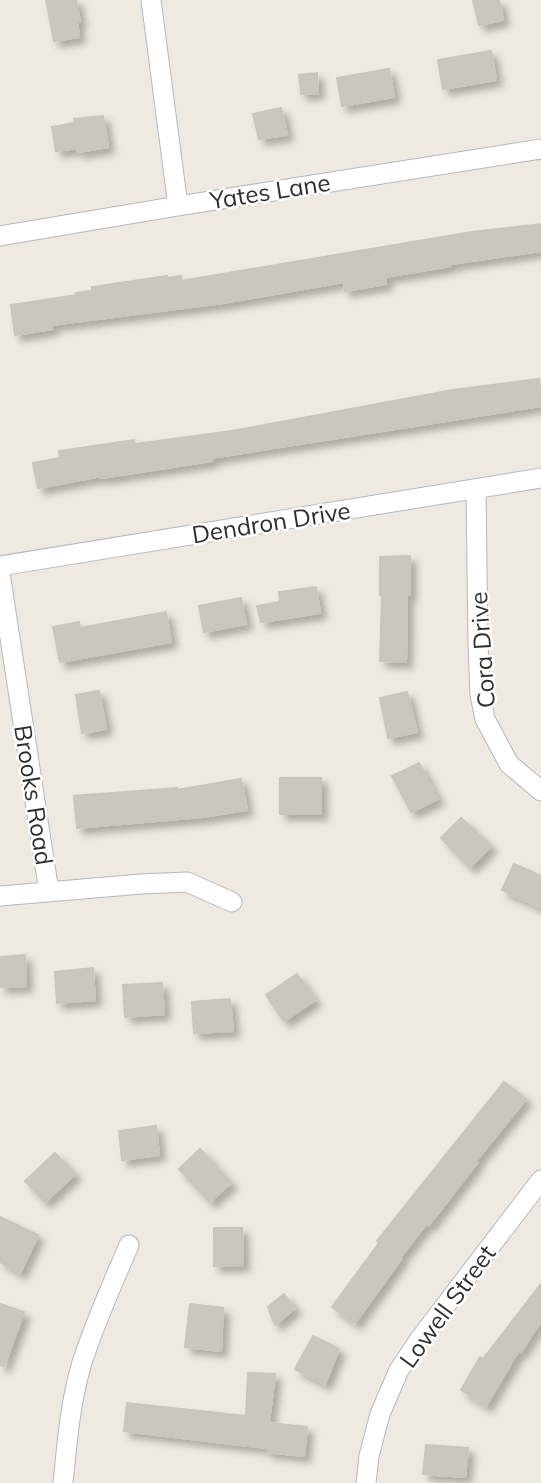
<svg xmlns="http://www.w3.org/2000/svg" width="541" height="1483" viewBox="0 0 541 1483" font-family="Mulish,sans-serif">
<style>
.building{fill:#cbc7bf;stroke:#cbc5ba;stroke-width:2;filter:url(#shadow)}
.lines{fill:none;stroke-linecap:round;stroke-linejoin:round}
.minor-casing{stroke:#b4b7c1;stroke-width:21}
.minor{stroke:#fff;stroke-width:19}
.labels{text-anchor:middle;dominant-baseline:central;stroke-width:5;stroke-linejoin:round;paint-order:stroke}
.street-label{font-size:24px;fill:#2e2e2e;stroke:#fff}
</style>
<defs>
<filter id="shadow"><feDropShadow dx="6" dy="6" stdDeviation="3.5" flood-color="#0004"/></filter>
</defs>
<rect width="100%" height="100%" fill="#efe9e1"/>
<path class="building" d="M46 0H76L80 21 77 22 79 37 54 41Z
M473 0H499L503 20 479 25Z
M491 51 496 80 443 89 438 60Z
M389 69 394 97 342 106 337 78Z
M317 73 318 93 301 94 299 75Z
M281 108 287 135 259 139 253 114Z
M103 116 108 147 78 152 77 148 56 151 52 127 75 123 74 119Z
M541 224V251L451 264V266L385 277 386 284 345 291 344 282 223 303 51 325 52 329 15 335 11 305 77 295 76 293 92 291V287L167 276V278L181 276V281L472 232Z
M539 379 541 406 211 458 212 461 101 478V476L38 488 33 463 60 458 59 451 134 440 135 444 232 431 453 390Z
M410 556V595H407L406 662 380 661 382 595H380V557Z
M316 587 320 613 261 622 257 606 280 602 279 592Z
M241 598 246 624 204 632 199 606Z
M166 612 171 642 60 662 53 627 79 622 80 628Z
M99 691 106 729 82 733 76 695Z
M407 692 417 732 388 738 380 698Z
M419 763 438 799 411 812 392 776Z
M280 778H321V814H280Z
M241 779 247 810 202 817 77 828 74 796 177 788V790Z
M461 818 491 846 470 867 441 838Z
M514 864 541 876V908L502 890Z
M25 955 26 986 0 987V957Z
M93 968 95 1000 57 1003 55 972Z
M297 974 315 1000 284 1021 266 995Z
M162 983 164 1014 125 1017 123 985Z
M230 999 233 1031 194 1033 192 1002Z
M504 1082 526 1099 475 1162 477 1163 429 1225 427 1223 400 1258 401 1259 355 1323 332 1307 379 1243 377 1241Z
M156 1126 159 1155 122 1160 119 1131Z
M200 1149 231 1183 210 1202 179 1169Z
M55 1153 75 1174 45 1202 25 1181Z
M0 1217 38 1235 20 1273 0 1262Z
M214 1228H242L243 1265 214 1266Z
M541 1284V1321L521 1352 519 1350 486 1406 461 1390 480 1357 483 1359Z
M284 1294 295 1308 275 1325 268 1307Z
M0 1304 24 1312 4 1366 0 1365Z
M190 1304 223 1308 221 1351 185 1347Z
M313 1336 339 1349 325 1384 295 1369Z
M248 1373 275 1374 269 1423 307 1427 304 1456 267 1452V1448L124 1431 127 1403 246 1416Z
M426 1445 468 1448 465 1477 423 1474Z"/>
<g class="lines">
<defs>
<path id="minor" d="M151 0 178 206
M0 236 178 206 541 149
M476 489 478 645 480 695 485 719 509 764 541 791
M0 566 541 478
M0 573 49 892
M0 896 141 884 187 882 232 902
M63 1483C67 1444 70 1404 81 1366 94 1324 112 1285 129 1245
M366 1483 369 1456 380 1414 399 1370 419 1340 541 1180"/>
</defs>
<use href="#minor" class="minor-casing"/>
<use href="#minor" class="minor"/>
</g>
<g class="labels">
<g class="street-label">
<text transform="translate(270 191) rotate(-9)">Yates Lane</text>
<text transform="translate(271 522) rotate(-9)">Dendron Drive</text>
<text transform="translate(482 650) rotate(-94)">Cora Drive</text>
<text transform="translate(34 795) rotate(81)">Brooks Road</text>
<text transform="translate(447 1306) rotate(-54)">Lowell Street</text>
</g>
</g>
</svg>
